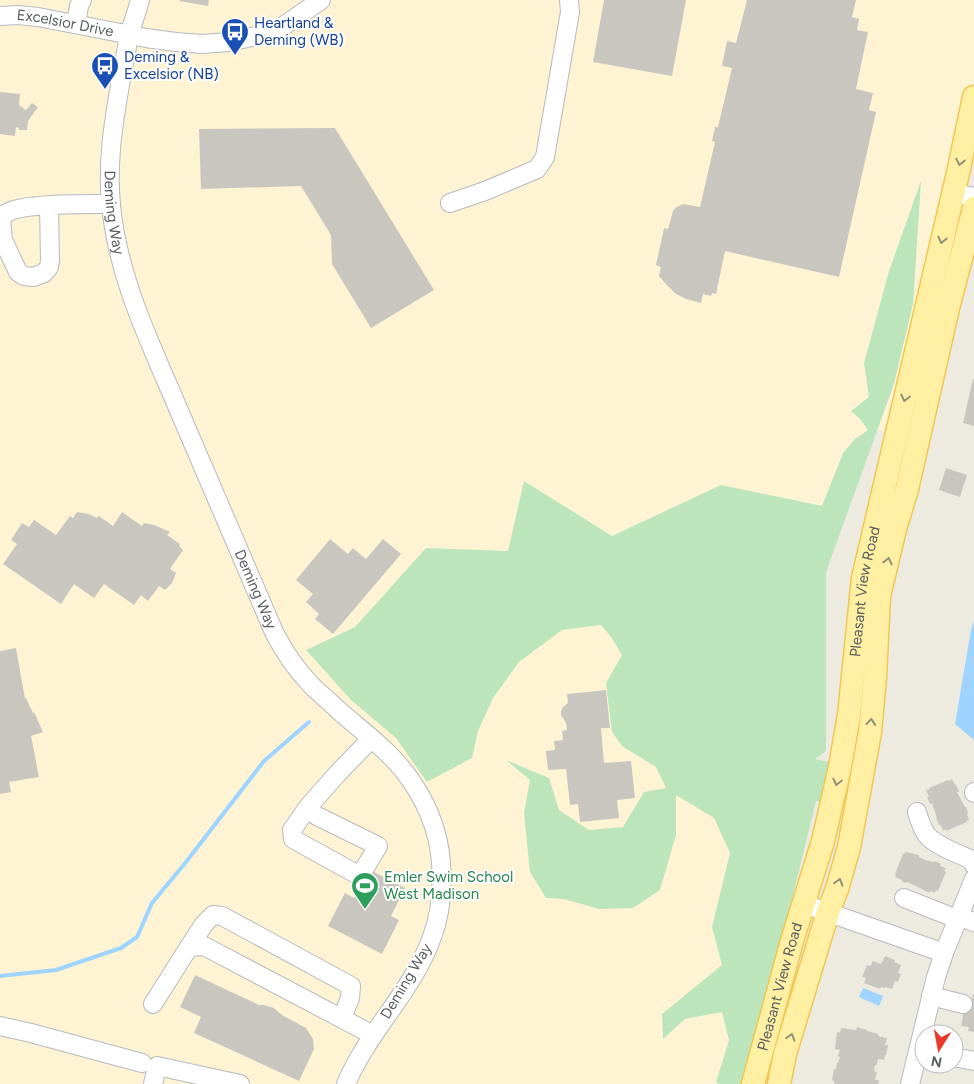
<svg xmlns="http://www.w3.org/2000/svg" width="974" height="1084" viewBox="0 0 974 1084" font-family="Figtree,sans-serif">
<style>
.commercial{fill:#fef4d4}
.green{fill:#bce5bc}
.water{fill:#9ed4ff}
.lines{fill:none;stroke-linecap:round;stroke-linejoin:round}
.stream{stroke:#9ed4ff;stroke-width:4}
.building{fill:#c9c6c0}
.minor-casing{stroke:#b6b9be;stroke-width:20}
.major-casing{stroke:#f2c653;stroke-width:25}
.minor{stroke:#fff;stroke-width:18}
.major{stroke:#fff0a3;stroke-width:22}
.oneway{stroke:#939079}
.labels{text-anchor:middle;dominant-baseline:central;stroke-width:4;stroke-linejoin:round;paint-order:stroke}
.transit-label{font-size:15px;fill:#164399;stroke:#fff;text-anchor:start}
.street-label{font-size:15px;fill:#595d62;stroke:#fff}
.leisure-label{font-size:15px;fill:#27864d;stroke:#fff;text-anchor:start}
</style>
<rect width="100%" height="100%" fill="#edeae0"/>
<path class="commercial" d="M0 0H974V97L887 431 868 430 822 506 721 485 700 785 730 853 755 1084H0Z"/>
<path class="green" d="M921 181 913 304 894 384 826 572V751L815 759 834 763 825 802 816 801 747 1084H719L716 1082 729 1040 722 1012 685 1019 663 1039 662 1014 722 965 712 927 730 853 714 818 676 795V835L660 890 633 908 599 909 564 899 546 898 530 872 524 813 530 780 506 760 549 778 559 810 589 830 623 827 644 792 666 788 656 767 622 746 612 732 606 683 622 655 612 638 601 625 562 630 519 662 493 698 478 731 472 758 427 782 396 738 351 700 306 650 355 627 426 548 508 551 524 481 612 536 721 485 822 506 843 453 855 439 868 430 860 419 851 411 869 397 864 363 889 271Z"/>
<path class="water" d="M974 621V740L955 724 971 630Z
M863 988 883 996 879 1006 859 997Z"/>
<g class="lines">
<path class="stream" d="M0 976 56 970 121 948 137 937 152 903 186 862 264 761 309 722"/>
</g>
<path class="building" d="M180 0H209L208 6 179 1Z
M604 0H686L672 76 593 62Z
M747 0H856L852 17 859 19 857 30 868 32 856 89 873 93 869 110 876 112 839 277 725 251 716 294 712 293 711 296 703 294 701 303 686 299 676 294 664 282 659 276 661 267 656 265 664 228 668 229 673 211 675 208 683 204 700 207 715 142 712 141 715 127H718L732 68 722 66 727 41 736 43Z
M0 92 20 94 19 105 26 110 32 103 38 107 28 121 27 130H19V128L16 127 15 136 0 134Z
M335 128 434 290 371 328 332 264 331 235 301 186 201 189 199 129Z
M973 379H974V426L963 423Z
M946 468 967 475 960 497 939 490Z
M77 512 89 514 97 518 99 516 113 526 122 512 142 526 144 523 154 525 170 532 167 535 180 544 179 546 183 550 170 569 176 573 172 583 165 590 159 586 148 601 141 595 134 605 104 584 94 598 74 584 61 604 3 564 17 544 11 540 22 523 29 527 34 520 56 535 70 516 73 518Z
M330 539 348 554 353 548 366 559 383 539 401 554 333 634 315 619 319 614 306 602 313 594 296 580Z
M16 648 25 699 26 698 33 713 34 712 43 732 31 736 39 777 9 782 11 792 0 794V651Z
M606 690 610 728H601L604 763 631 761 635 798 617 800 619 818 580 822 578 804 570 805 566 769 548 770 546 751 555 750 554 741 563 740 562 731 567 730 566 723 561 715V712L562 708 568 703 567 694Z
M952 779 955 785 956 784 959 792H957L965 807H966L968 813 967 814 969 820 966 821 967 822 946 831V829L943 831 941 825H939L936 818H937L932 803 930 804 927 797H929L926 790 930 789 929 788 948 780 949 781Z
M906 852 919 855V857L925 860 934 862 935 861 941 864 940 866 946 868 944 871 946 872 938 891 936 890 935 893 930 891V893L923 890H924L907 882 906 883 901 881 902 880 895 877 896 874H895L903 854H904Z
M368 869 405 888 391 916 399 920 382 954 328 926 345 893 354 898Z
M885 956 895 960 894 962 901 965 898 973 901 974 898 982 895 981 892 989 886 987 885 988 881 987 880 989 864 983 866 978 862 977 867 965 870 966 873 961 881 964Z
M195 975 259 1005H264L274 1008 282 1015 306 1028 313 1039 314 1049 299 1081 194 1033 201 1017 180 1007Z
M973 994H974V1032L968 1031 969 1027 961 1026 966 1001 972 1002Z
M857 1027 867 1030V1031L878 1034V1036L887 1038 885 1045H888L886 1055H885L884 1060 878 1059 877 1065H875L874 1071 877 1072 875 1080H879L878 1084H834V1081L832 1080 834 1069H836L837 1063H838L840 1057 838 1056 840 1050 835 1049 837 1032 840 1033 841 1028 856 1030Z"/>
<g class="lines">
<defs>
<g id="minor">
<path id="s1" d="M140 0C137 12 132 24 129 36 126 52 123 69 120 85 113 125 107 164 111 205 118 278 149 340 177 406 209 481 242 557 274 632 284 652 296 669 311 685 319 693 328 700 336 708 358 728 384 746 403 770 424 796 439 829 441 863 443 889 441 913 432 937 413 991 368 1031 346 1084"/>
<path id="s2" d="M0 16 18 15 38 17 146 38 176 42 202 44 229 42 256 36 279 29 321 0"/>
<path d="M76 24 79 6 82 0"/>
<path d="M953 193 974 197"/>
<path d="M450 203 485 191 537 169 545 157 570 12 569 0"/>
<path d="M49 206 50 260 49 267 44 273 33 277 24 276 18 272 3 240 1 219C3 217 4 214 7 213 21 203 90 204 111 204"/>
<path d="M974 792V793"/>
<path d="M308 807 292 830 293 839 360 876 378 846 317 816 310 811 308 807 338 773 371 739"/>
<path d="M917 812C919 819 922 828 926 834 935 846 959 854 972 860L974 865"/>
<path d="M904 898 957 919"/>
<path d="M804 904 944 953"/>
<path d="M958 916 974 922"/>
<path d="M189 947 204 924 213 915 222 916 351 986 350 998 342 1018"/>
<path d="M931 996 963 1004"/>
<path d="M153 1004 189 947 204 946 373 1035"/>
<path d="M0 1026 31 1033 142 1063"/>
<path d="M954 1057 974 1061"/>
<path d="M153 1084 157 1066 240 1084"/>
<path d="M910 1084 936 977 944 953 974 879"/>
</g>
<g id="major">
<path id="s3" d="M753 1084 792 941 823 841 840 767 849 715 863 578 958 173 974 97"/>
<path d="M779 1084 785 1054 828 912 837 889 849 847 870 732 875 677 879 596 895 529 907 489 948 308 974 208"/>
</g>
</defs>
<use href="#minor" class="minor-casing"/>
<use href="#major" class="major-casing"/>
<use href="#minor" class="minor"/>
<use href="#major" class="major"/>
</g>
<defs><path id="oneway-chevron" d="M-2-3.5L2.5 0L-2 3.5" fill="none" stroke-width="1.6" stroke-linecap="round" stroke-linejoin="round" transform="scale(1.25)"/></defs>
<g class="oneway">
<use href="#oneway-chevron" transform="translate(960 162) rotate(102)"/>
<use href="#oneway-chevron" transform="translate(942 240) rotate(103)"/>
<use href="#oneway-chevron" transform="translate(905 398) rotate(103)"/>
<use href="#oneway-chevron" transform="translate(888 561) rotate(-77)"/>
<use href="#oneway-chevron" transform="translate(871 722) rotate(-85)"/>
<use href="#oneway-chevron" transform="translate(837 782) rotate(103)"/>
<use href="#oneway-chevron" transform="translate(839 882) rotate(-74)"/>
<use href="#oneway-chevron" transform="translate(791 1037) rotate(-73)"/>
</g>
<defs>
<symbol id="bus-pin" viewBox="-11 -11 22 30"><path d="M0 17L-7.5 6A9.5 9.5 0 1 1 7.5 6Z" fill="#1a4fb4" stroke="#fff"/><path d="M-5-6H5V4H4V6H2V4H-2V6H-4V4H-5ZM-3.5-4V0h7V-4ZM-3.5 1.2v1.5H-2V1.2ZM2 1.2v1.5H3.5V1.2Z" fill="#fff"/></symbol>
<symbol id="stadium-pin" viewBox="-11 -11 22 30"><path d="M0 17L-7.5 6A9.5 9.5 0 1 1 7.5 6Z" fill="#2e9e5b" stroke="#fff"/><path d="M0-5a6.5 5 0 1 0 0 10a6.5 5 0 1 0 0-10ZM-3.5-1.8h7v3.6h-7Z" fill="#fff"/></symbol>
</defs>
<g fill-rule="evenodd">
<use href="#bus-pin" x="219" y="16" width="32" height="43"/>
<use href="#bus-pin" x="89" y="50" width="32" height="43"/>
<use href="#stadium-pin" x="349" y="870" width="32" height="43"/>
</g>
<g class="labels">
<g class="transit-label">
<text x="254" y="23">Heartland &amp;<tspan x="254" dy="17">Deming (WB)</tspan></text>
<text x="124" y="57">Deming &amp;<tspan x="124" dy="17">Excelsior (NB)</tspan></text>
</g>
<g class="street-label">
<text stroke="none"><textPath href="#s2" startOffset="66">Excelsior Drive</textPath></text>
<text stroke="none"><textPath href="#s1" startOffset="216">Deming Way</textPath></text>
<text stroke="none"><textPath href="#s1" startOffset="620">Deming Way</textPath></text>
<text stroke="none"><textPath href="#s3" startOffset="506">Pleasant View Road</textPath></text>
<text transform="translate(406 981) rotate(-59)">Deming Way</text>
<text stroke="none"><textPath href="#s3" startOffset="101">Pleasant View Road</textPath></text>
</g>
<g class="leisure-label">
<text x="384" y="877">Emler Swim School<tspan x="384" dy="17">West Madison</tspan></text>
</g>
</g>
<g transform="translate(939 1049) rotate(191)"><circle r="24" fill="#ffffff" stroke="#bdbec0"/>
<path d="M0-4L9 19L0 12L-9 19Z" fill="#eb3828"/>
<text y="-8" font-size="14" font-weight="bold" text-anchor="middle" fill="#595d62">N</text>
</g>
</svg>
